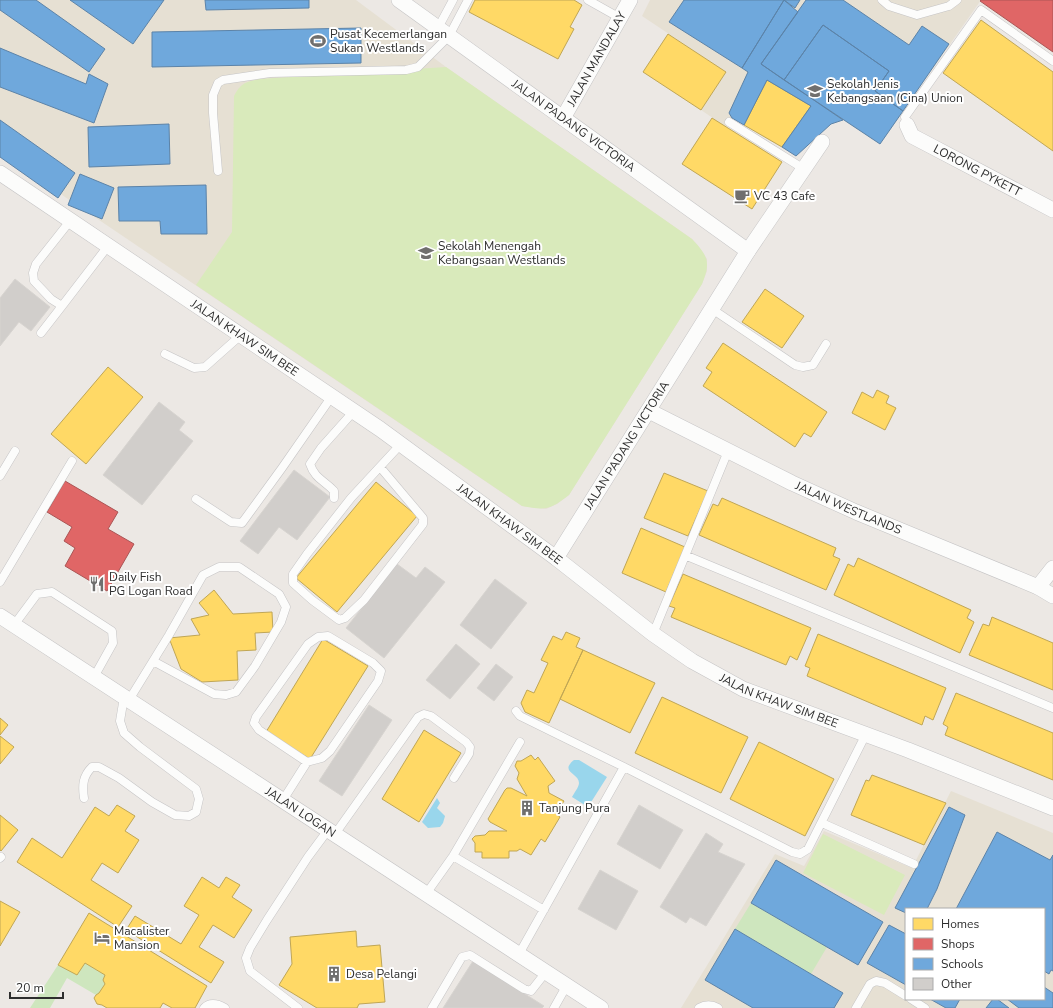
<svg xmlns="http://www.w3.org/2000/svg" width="1053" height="1008" viewBox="0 0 1053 1008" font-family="'Nunito Sans',sans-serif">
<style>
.education{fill:#e6e0d3;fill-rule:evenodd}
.green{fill:#cee6be}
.pitch{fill:#d9eabb}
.water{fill:#99d6ec}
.homes{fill:#ffd966;stroke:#c0a655}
.shops{fill:#e06666;stroke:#ab5555}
.schools{fill:#6fa8dc;stroke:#5c83a8}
.building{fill:#d1cecb;stroke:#d7d4d0}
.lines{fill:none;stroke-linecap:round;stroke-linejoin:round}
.service-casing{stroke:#c5c4c5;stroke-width:9}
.minor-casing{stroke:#c5c4c5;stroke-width:16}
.service{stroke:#fcfcfb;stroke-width:8}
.minor{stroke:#fcfcfb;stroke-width:15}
.labels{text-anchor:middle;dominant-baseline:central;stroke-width:4;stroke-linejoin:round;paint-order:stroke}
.poi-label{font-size:12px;fill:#2e2e2e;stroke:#fff;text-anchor:start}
.street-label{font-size:12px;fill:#2e2e2e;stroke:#fff}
</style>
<rect width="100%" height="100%" fill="#ece8e4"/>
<path class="education" d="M0 0H356L446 67 692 239 699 247 707 259V271L702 284 569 495 557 504 546 509 522 506 0 153Z
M650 0H981L880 144 843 120 831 124 796 156 732 118 726 127 701 110 726 72 642 16Z
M951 791 1053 833V1008H681L775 854 804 866 824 831 912 868ZM906 909H1044V999H906Z"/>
<path class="green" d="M751 903 827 947 811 974 735 929Z
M85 963 105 975 103 980 105 984 99 993 96 995 67 978 50 1008H30L58 965 77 975Z"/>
<path class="pitch" d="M446 67 692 239C708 256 711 262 702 284L569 495C551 509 546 511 522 506L196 285 232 232 234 96C241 83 245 82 259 79Z
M823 834 905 875 884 915 803 873Z"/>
<path class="water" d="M574 760H579L607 777 588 807 572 797C574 793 579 787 579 783 579 773 559 772 574 760Z
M437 798 440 803 437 808 445 816 443 823 440 827 428 828 422 822Z"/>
<path class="homes" d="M475 0H574L582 5 570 27 574 29 558 59 469 12Z
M981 20 1053 72V151L943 73Z
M668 34 726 72 701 110 643 72Z
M767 80 811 106 782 147 744 125Z
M712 118 782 162 752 209 682 164Z
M765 289 804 316 782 348 742 322Z
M723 343 827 412 811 437 804 433 795 447 703 386 712 372 706 368Z
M108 367 143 397 86 464 51 434Z
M877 390 889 396 886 403 896 408 885 430 852 413 862 392 873 398Z
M664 473 708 491 688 536 644 518Z
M376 482 417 516 337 612 296 578Z
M722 498 836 548 833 556 840 559 826 590 699 535 713 504 718 506Z
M641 528 685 547 666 592 622 573Z
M858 558 971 610 967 618 974 622 960 653 834 595 848 564 854 567Z
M683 574 811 628 797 660 790 656 786 665 671 617 675 608 669 606Z
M214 590 233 614 272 612 273 632 255 633 256 650 237 651 238 680 202 682 181 669 169 638 200 635 191 619 209 615 199 603Z
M992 617 1053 643V690L969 655 983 624 989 626Z
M566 632 580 638 576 647 583 650 549 723 525 712 521 703 527 690 534 693 548 663 541 660 553 636 562 640Z
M818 634 946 688 933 720 925 716 922 725 807 676 810 668 805 666Z
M323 639 368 666 310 759 266 732Z
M583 650 655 683 630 733 560 699Z
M956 693 1053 733V780L945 735 948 727 943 724Z
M662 697 748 737 721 793 635 753Z
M0 718 8 725 0 735Z
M424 730 461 753 419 822 382 799Z
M0 736 14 747 0 764Z
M759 742 834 779 805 836 730 799Z
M531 755 535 760 538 757 555 781 548 786 549 793 564 801 556 814 560 817 545 842 541 839 531 855 520 849 517 851H509V858H482V852H475V843L472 839 475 836 485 835 489 831H507L490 822 488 819 505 790 507 788H511L527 796 517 779 519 773 515 766 517 761H521Z
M872 775 946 803 924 845 851 815 866 780 869 781Z
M117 805 135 816 125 831 139 840 118 873 102 863 91 880 132 906 118 927 17 862 32 838 62 858 95 807 109 816Z
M0 815 18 830 1 851 0 850Z
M202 877 219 888 226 877 240 885 232 897 252 910 234 938 213 925 199 947 224 962 211 983 126 930 135 916 181 944 199 915 184 906Z
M0 901 20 912 0 946Z
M89 913 207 986 195 1008H172L163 1003 160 1008H107L102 1005 97 1004 94 998 96 995 99 993 105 984 103 980 105 975 85 963 77 975 58 965Z
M356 931 357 947 380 945 385 1002 359 1004 357 1008H317L279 985 292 964 290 937Z"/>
<path class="shops" d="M981 0H1053V52L980 1Z
M65 481 118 512 108 529 134 544 107 591 65 566 75 548 64 541 72 527 47 512Z"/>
<path class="schools" d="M0 0H36L105 49 89 72 0 10Z
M70 0H164L133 44Z
M205 0H309V8L206 10Z
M684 0H784L742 68 669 22Z
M784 0H800L795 8Z
M784 0 798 12 761 64 843 120 831 124 796 156 782 147 811 106 767 80 744 125 732 118 729 113 748 72 742 68Z
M806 0H843L909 45 922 26 949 44 903 111 875 91 889 71 823 25 784 80 761 64Z
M823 25 889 71 875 91 903 111 880 144 784 80Z
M361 28V63L152 67V32Z
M0 48 86 84 89 74 108 84 94 123 0 87Z
M0 120 75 173 58 198 0 157Z
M169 124 170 164 89 167 88 127Z
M80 174 114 188 102 219 68 205Z
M206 185 207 234H161L160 221H119L118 187Z
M949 807 965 815 937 889 927 909H906V913L895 908Z
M997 832 1050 860 1053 855V971L1051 970 1049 974 1044 971V909H956Z
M776 860 883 922 858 965 751 903Z
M889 925 906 934V985L867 963Z
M735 929 843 993 834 1008H753L705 980Z
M1044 987 1053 993V1008H1019L1007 999H1044Z
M930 999H960L955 1008H946Z
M993 999H997L1009 1008H986Z"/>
<path class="building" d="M15 279 50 307 31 331 19 322 0 346V298Z
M159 402 185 422 179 430 193 441 142 505 103 475Z
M294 470 330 497 297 540 279 527 258 554 240 541Z
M397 564 416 578 425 567 445 582 384 658 346 628Z
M495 579 527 603 491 649 460 625Z
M456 644 480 664 450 699 426 680Z
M496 664 513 677 494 701 477 688Z
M369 705 392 720 342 796 319 781Z
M639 805 683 830 660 869 617 844Z
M706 833 723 844 718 852 745 864 706 926 690 917 686 923 660 907Z
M600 870 638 891 616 930 578 909Z
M473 961 544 1006 542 1008H443Z"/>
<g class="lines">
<defs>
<path id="service" d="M588 0 620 18
M882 0 889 6 917 15 949 6 957 0
M438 28 453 0
M729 122 804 169
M907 125 905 117 981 10 1053 61
M218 171 213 113V95L218 83 223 80 270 73 406 70 418 67 449 36 468 0
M62 306 108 246
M712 309 795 365 803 367 813 365 826 344
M41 333 62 306 51 299 34 281 33 273 36 264 70 221
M165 354 194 368 205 367 241 335
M380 467 423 518V524L364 600 345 618 339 620 312 600 293 583V574L307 554 351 498 401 444
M0 476 15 451
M334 498V491C324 480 315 479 310 464L321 448 354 411
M196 499 231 522 242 523 282 468 332 396
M687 556 1053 708
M0 582 72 461
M14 625 37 594 52 592 112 631 113 643 94 677
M653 634 728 451
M129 700 169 635 203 575 219 567H239L279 594 286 607 281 622 255 666 236 692 226 695 214 694 153 661
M516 711 520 716 624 767 792 852 800 854 808 849 866 734
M84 798C82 785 83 776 92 767H99L119 778 152 802 175 815 189 816 196 812 199 799 196 789 140 747 124 733 120 721 124 697
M283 800 307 762 322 758 330 751 378 681 381 671 373 663 328 636 318 637 308 644 256 717 254 723 259 730 307 762
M822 823 914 864
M335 834 418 717 424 714 431 716 466 742 470 747 469 754 454 778
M453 856 544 910
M0 858 1 857
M426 894 453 856 520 742
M519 954 624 767
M911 999 925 1008
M204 1008C210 1002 218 1004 225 1008
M298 1008 250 971 246 958 250 948 267 920 308 857 328 830
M432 1008 462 957 470 955 524 989 531 991 546 972
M554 1008 567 985
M699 1008C706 1004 711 1004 718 1008
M856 1008 870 984 876 981 885 983 906 996"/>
<g id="minor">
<path id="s1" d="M399 0 748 251"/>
<path id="s2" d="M563 118 630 0"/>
<path id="s3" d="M907 125 912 136 1053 210"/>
<path id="s4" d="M0 173 380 429 556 558 653 634 692 661 743 689 908 750 1053 808"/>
<path id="s5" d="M649 411 792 483 856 512 1038 587 1053 596"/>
<path id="s6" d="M556 558 748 251 822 142"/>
<path d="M1038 587 1053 568"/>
<path id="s7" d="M0 616 601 1008"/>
</g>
</defs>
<use href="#service" class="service-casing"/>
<use href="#minor" class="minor-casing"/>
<use href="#service" class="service"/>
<use href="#minor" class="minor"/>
</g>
<defs>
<symbol id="stadium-bare" viewBox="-9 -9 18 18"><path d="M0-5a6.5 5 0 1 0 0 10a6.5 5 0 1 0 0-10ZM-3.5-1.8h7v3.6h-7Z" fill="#706f6e" stroke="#fff" stroke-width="2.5" paint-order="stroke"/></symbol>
<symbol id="school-bare" viewBox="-9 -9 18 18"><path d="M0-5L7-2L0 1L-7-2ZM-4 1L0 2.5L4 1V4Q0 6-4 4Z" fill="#706f6e" stroke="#fff" stroke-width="2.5" paint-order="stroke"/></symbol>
<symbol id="cafe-bare" viewBox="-9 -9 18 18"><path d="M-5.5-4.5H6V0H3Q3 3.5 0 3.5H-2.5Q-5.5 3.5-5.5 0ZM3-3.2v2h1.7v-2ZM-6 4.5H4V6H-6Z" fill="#706f6e" stroke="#fff" stroke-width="2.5" paint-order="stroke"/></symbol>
<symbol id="restaurant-bare" viewBox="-9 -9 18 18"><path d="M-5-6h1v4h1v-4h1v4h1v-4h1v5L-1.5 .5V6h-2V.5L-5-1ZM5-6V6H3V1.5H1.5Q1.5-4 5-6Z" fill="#706f6e" stroke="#fff" stroke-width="2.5" paint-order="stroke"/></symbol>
<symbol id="building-bare" viewBox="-9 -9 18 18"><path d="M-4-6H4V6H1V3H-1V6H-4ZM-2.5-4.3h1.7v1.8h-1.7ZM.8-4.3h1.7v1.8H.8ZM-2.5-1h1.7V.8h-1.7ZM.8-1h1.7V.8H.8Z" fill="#706f6e" stroke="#fff" stroke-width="2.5" paint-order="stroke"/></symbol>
<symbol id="hotel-bare" viewBox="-9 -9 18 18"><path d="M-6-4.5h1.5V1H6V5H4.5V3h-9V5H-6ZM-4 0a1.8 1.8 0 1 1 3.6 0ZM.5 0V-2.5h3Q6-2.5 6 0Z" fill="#706f6e" stroke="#fff" stroke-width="2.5" paint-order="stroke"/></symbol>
</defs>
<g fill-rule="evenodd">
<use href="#stadium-bare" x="307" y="30" width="22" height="22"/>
<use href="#school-bare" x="804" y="80" width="22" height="22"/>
<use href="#cafe-bare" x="731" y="185" width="22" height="22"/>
<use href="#school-bare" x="415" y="242" width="22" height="22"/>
<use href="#restaurant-bare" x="86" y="573" width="22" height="22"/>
<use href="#building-bare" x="516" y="797" width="22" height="22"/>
<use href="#hotel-bare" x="91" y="927" width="22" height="22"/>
<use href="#building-bare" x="323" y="963" width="22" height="22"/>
</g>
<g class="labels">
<g class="poi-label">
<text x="330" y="34">Pusat Kecemerlangan<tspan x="330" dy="14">Sukan Westlands</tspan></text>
<text x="827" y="84">Sekolah Jenis<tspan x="827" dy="14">Kebangsaan (Cina) Union</tspan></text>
<text x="754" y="196">VC 43 Cafe</text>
<text x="438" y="246">Sekolah Menengah<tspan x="438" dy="14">Kebangsaan Westlands</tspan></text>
<text x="109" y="577">Daily Fish<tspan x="109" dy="14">PG Logan Road</tspan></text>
<text x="539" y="808">Tanjung Pura</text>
<text x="114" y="931">Macalister<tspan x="114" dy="14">Mansion</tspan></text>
<text x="346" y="974">Desa Pelangi</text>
</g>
<g class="street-label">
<text stroke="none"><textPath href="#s2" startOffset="68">JALAN MANDALAY</textPath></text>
<text stroke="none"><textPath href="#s1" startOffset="215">JALAN PADANG VICTORIA</textPath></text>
<text stroke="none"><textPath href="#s3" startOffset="86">LORONG PYKETT</textPath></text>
<text stroke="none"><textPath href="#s4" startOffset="295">JALAN KHAW SIM BEE</textPath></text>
<text stroke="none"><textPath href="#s6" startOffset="133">JALAN PADANG VICTORIA</textPath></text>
<text stroke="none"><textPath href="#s5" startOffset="222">JALAN WESTLANDS</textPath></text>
<text stroke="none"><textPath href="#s4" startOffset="619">JALAN KHAW SIM BEE</textPath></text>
<text stroke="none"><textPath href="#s4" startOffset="943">JALAN KHAW SIM BEE</textPath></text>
<text stroke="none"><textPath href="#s7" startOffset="359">JALAN LOGAN</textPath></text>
</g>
</g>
<rect x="905" y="908" width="140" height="92" fill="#ffffff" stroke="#ababab"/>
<rect x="913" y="918" width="20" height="12" fill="#ffd966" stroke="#ababab"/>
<text x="941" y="928" font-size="12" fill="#2e2e2e">Homes</text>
<rect x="913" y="938" width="20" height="12" fill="#e06666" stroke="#ababab"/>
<text x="941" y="948" font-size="12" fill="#2e2e2e">Shops</text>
<rect x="913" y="958" width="20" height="12" fill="#6fa8dc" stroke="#ababab"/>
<text x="941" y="968" font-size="12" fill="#2e2e2e">Schools</text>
<rect x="913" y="978" width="20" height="12" fill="#d1cecb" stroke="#ababab"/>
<text x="941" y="988" font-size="12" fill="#2e2e2e">Other</text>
<path d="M10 992v6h53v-6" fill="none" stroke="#2e2e2e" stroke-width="2"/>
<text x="16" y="992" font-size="12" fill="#2e2e2e" stroke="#ffffff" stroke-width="3" paint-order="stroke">20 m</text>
</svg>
